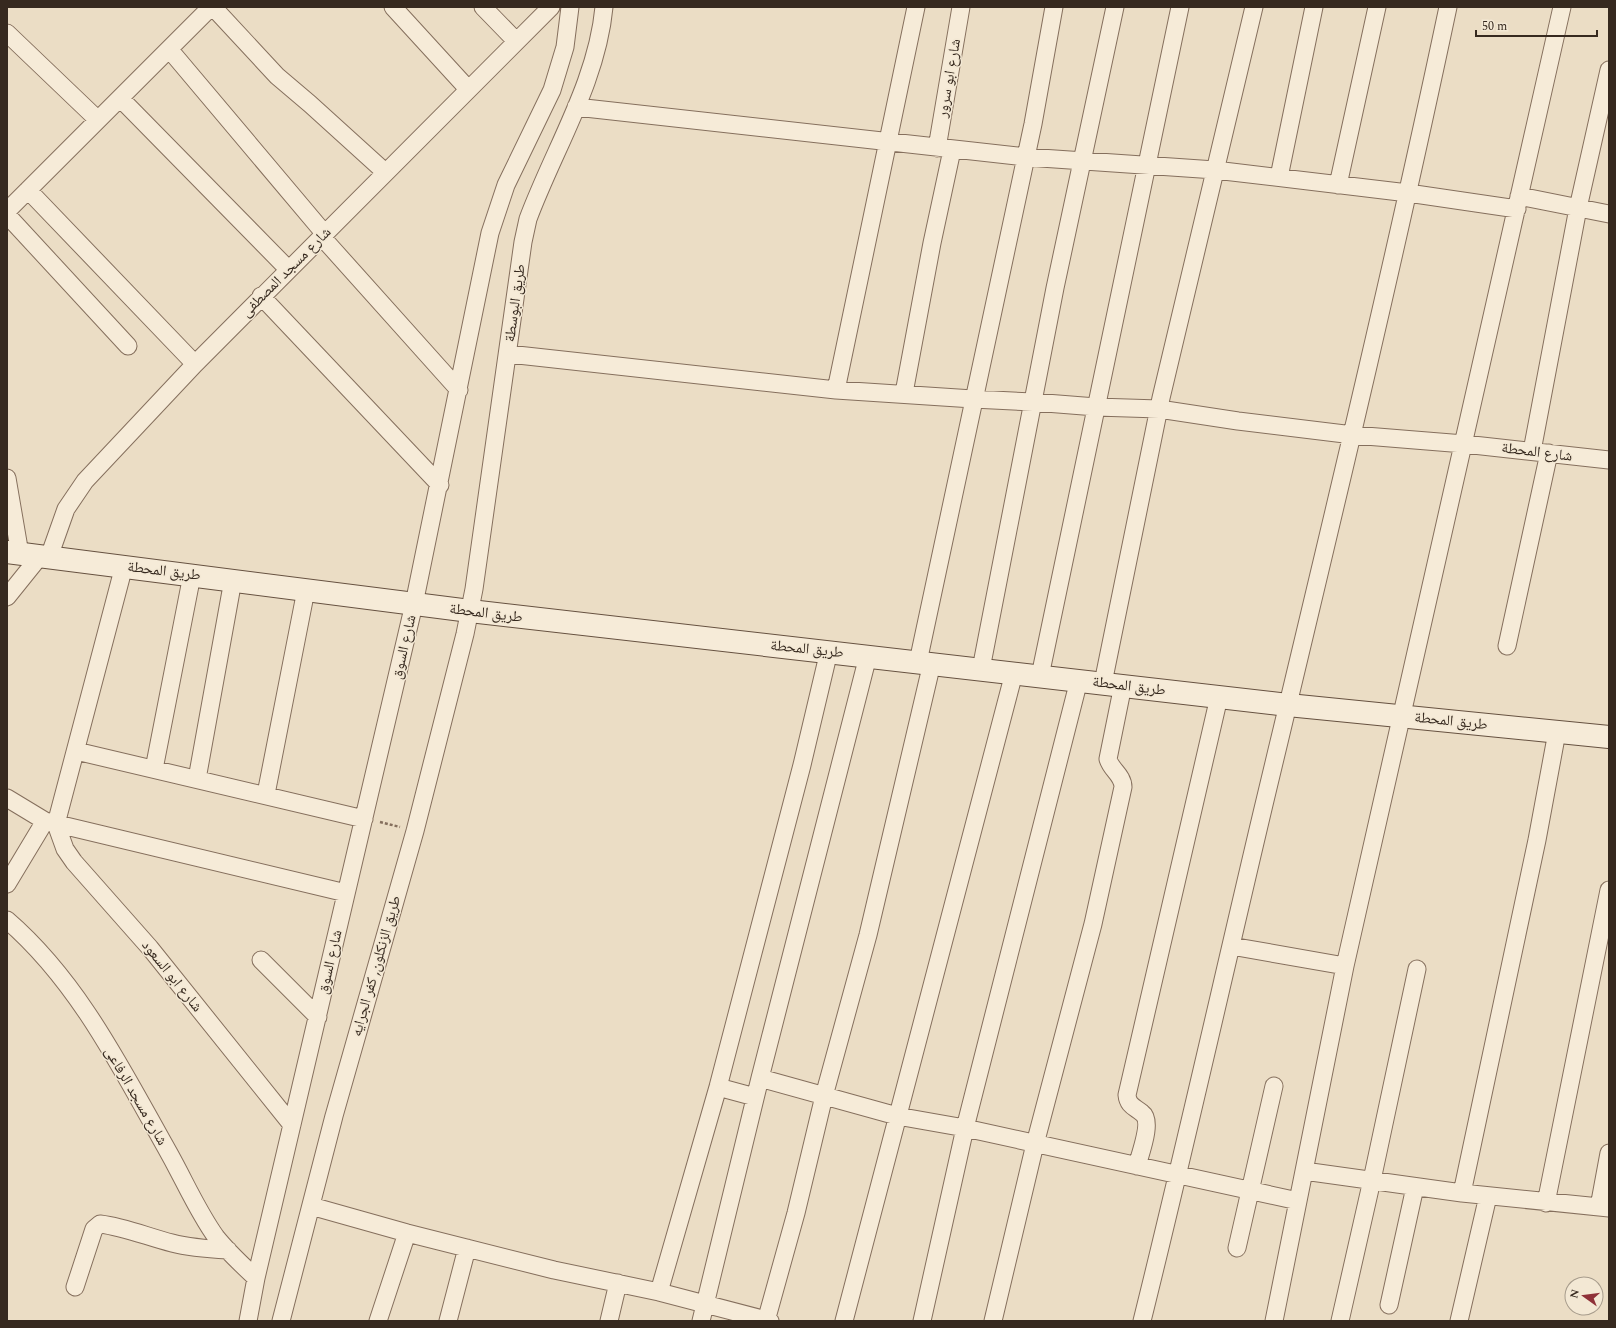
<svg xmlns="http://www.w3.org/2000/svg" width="1616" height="1328" viewBox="0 0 1616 1328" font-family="Spectral,'Noto Naskh Arabic',serif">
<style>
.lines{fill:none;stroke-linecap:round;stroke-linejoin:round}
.street-casing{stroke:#856f5d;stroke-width:19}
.secondary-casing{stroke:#665140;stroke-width:24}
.path{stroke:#856f5d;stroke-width:2.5;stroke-dasharray:3 2;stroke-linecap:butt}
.street{stroke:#f6ebd8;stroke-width:17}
.secondary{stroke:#f6ebd8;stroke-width:22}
.labels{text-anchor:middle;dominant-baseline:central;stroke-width:3;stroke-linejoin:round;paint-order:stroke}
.street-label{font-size:15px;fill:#36291f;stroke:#f3e8d4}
</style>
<rect width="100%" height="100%" fill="#ebddc5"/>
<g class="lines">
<defs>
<path id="street" d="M213 7 277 76 310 104 385 172
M393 7 468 89
M483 7 516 41
M7 33 98 120
M169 49 324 233
M120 98 288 269
M576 107 1026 157 1215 170 1408 193 1517 209
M937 148 961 7
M1279 177 1314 7
M1338 185 1377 7
M28 190 195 364
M1519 196 1609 214
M7 211 211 7
M7 215 128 346
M321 236 459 390
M261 296 440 485
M508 354 836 390 973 399 1033 402 1096 407 1159 409 1238 421 1353 435 1464 444 1609 460
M836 390 916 7
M904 393 932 243 952 150
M1532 451 1578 208 1609 70
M7 478 20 554
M49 557 66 509 85 481 195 364 551 7
M124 566 56 824 65 849 74 862 150 948 292 1125
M7 597 40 556
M1507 646 1549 453
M918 662 1033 124 1054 7
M981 669 1055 288 1115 7
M1040 676 1180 7
M1103 683 1161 398 1254 7
M76 751 364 819
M154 769 192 575
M197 779 233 580
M266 794 306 590
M7 798 45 821 346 893
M7 884 45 821
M7 920C80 983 123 1072 170 1155 185 1182 198 1212 216 1237 228 1252 242 1265 256 1278
M1231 946 1345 966
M261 960 318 1017
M760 1078 897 1116 965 1128 1298 1201
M718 1087 755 1097
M1137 1166C1140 1154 1153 1121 1142 1113 1135 1107 1128 1106 1127 1095L1219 697
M1304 1171 1462 1193 1609 1208
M1462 1193 1537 840 1557 732
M1546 1203 1609 890
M311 1206 407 1233 554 1270 659 1292 770 1321
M1599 1207 1609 1153
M1237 1248 1274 1086
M75 1287 94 1229 100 1224C125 1227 148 1237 172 1243 191 1248 209 1249 228 1250
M659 1292 718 1087 802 765 829 651
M1389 1305 1415 1187
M248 1321 256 1278 414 604 490 233 506 185 552 90 565 47 570 7
M281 1321 334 1116 415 831 465 634 474 589 523 242 528 219C554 149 597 82 604 7
M378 1321 407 1233
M448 1321 467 1248
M609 1321 618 1283
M701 1321 760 1078 868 656
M766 1321 796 1213 824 1096 868 935 932 663
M844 1321 1014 673
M922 1321 965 1128 1079 680
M993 1321 1035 1144 1093 924 1123 787C1123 775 1111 770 1108 759L1123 685
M1142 1321C1184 1152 1222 982 1262 813 1326 545 1391 277 1448 7
M1274 1321 1345 966 1562 7
M1340 1321 1372 1180 1417 969
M1459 1321 1488 1196"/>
<path id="secondary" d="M7 552 470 611 1288 705 1609 737"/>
</defs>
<use href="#street" class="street-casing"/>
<use href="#secondary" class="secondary-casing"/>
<path class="path" d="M380 822 400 827"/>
<use href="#street" class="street"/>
<use href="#secondary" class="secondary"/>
</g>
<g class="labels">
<g class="street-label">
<text transform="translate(949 78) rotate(-80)">شارع ابو سرور</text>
<text transform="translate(286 272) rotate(-45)">شارع مسجد المصطفى</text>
<text transform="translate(515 303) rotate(-82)">طريق البوسطة</text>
<text transform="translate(1537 452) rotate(7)">شارع المحطة</text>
<text transform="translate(164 571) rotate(7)">طريق المحطة</text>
<text transform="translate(486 613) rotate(7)">طريق المحطة</text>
<text transform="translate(404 647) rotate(-77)">شارع السوق</text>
<text transform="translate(807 649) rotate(6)">طريق المحطة</text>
<text transform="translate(1129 686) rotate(7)">طريق المحطة</text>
<text transform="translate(1451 721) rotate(6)">طريق المحطة</text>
<text transform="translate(330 962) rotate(-77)">شارع السوق</text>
<text transform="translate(376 966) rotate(-74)">طريق الزنكلون, كفر الجرايه</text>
<text transform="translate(172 976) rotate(51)">شارع ابو السعود</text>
<text transform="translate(136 1096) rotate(60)">شارع مسجد الرفاعى</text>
</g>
</g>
<rect width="1616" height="1328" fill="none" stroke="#36291f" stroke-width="16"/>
<g transform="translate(1584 1296) rotate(284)"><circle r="19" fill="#f3e8d4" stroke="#a79c8c"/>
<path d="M0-3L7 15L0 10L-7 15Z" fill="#8f3138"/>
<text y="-6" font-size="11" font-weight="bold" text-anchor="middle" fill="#36291f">N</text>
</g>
<path d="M1476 30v6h121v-6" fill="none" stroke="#36291f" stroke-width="2"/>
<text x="1482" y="30" font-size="12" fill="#36291f" stroke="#f3e8d4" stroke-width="3" paint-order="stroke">50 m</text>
</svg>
